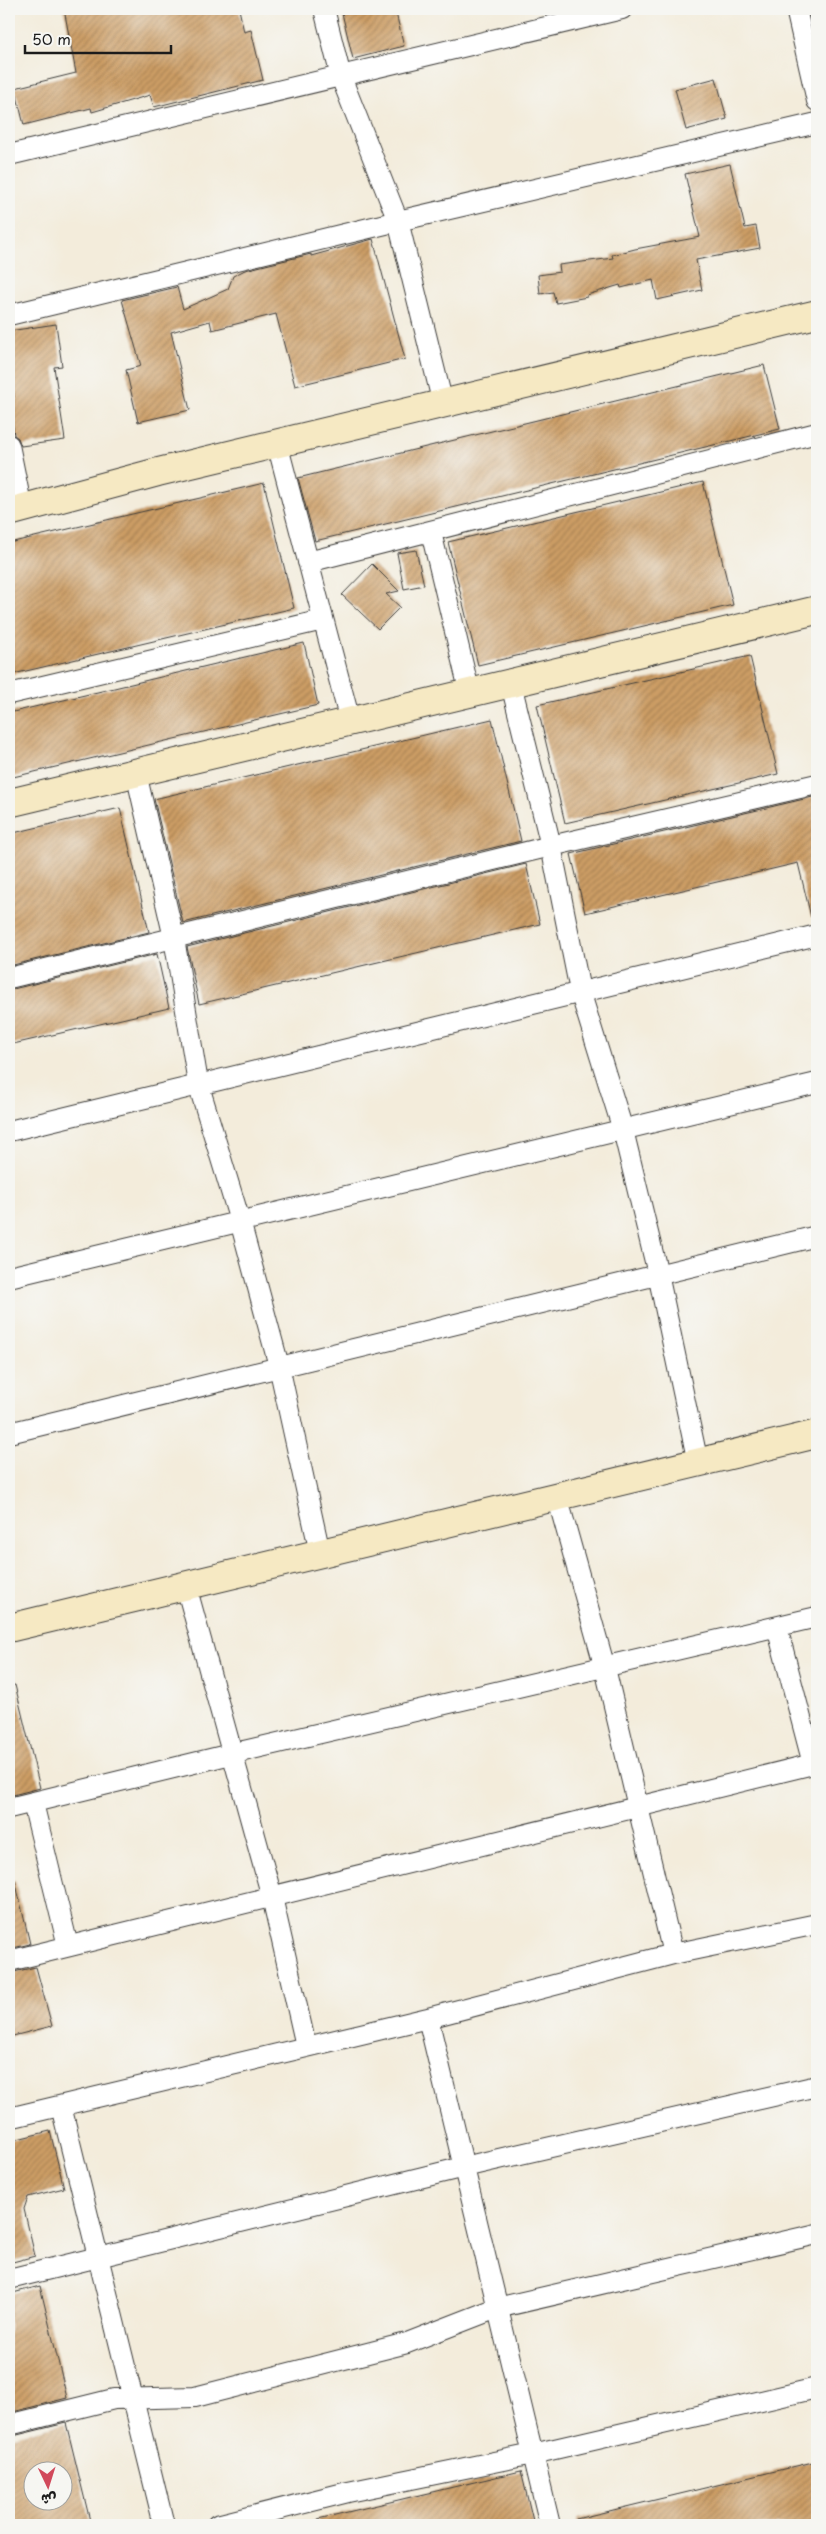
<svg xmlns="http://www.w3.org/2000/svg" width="826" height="2534" viewBox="0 0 826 2534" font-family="'Playpen Sans','Playpen Sans Arabic',sans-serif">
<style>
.building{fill:url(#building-hatch);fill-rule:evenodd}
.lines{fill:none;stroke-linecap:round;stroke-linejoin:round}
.street-casing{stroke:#3c3b39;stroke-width:22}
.secondary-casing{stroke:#3c3b39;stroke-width:30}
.street{stroke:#fff;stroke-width:20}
.secondary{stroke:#f6e9c3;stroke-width:28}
</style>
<defs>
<pattern id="building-hatch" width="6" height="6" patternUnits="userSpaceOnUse" patternTransform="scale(1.25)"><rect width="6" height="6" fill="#cc9d65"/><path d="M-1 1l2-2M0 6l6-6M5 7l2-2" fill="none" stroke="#a57f52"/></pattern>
</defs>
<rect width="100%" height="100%" fill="#f6f6f2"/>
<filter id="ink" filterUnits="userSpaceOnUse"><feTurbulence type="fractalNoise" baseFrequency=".02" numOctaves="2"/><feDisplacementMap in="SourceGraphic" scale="10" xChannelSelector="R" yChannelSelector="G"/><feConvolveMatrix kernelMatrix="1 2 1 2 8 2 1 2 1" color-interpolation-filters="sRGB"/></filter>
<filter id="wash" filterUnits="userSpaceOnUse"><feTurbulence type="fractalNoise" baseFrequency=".0096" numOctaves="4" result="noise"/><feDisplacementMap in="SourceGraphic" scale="20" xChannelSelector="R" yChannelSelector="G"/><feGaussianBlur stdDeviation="1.12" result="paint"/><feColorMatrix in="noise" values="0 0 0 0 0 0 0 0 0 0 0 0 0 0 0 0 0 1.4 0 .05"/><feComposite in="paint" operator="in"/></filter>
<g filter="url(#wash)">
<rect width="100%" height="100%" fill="#f3ecdb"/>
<g id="blocks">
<path class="building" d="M64 9H239L244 32 251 30 263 80 154 107 150 95 92 112 91 108 24 125 15 88 76 73Z
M341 9H395L404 46 353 59Z
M808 9H817V28L813 29Z
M716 78 727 119 686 130 675 89Z
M730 164 745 228 756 226 760 248 696 260 702 290 657 300 653 280 621 288 620 285 587 295V297L556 303 553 292 540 294 538 275 560 272 559 265 613 258 612 255 635 249 700 237 685 174Z
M373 239 405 359 295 386 276 314 212 330 210 321 171 332 190 410 138 422 126 370 141 366 122 300 177 287 183 309 228 289 233 276 245 270 311 254V256Z
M56 324 62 366 54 367 65 440 21 446 18 438 14 435 9 398 14 397 9 359V331Z
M764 365 780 429 315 541 298 478Z
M703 482 733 605 478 665 448 542Z
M264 483 294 608 9 675V543Z
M416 550 424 585 404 589 397 553Z
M372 564 399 591 386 594 400 607 378 629 342 595Z
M304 643 318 705 9 778V713Z
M750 656 778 774 565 823 537 705Z
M492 719 521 841 183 923 154 799Z
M817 796V916L811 917 798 863 585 913 571 854Z
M120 808 149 932 9 966V834Z
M526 864 540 924 199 1004 187 947Z
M157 954 169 1008 9 1045V990Z
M15 1685 40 1788 9 1796V1686Z
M15 1880 30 1944 9 1949V1881Z
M36 1967 52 2026 9 2037V1973Z
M50 2131 64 2188 28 2197 24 2209 35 2256 9 2263V2141Z
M40 2286 67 2398 9 2413V2294Z
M66 2423 91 2525H9V2437ZM32 2472H62V2502H32Z
M817 2461V2522L805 2525H576V2519Z
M521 2471 534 2525H319L318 2519Z"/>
</g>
</g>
<g filter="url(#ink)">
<use href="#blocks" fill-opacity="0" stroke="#3c3b39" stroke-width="1"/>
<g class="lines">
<defs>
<path id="street" d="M324 9 341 77 398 221 443 404
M796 9 817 101
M9 155 622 9
M9 315 398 221 817 123
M277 443 350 721
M9 445 22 509
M431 532 470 694
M308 562 817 433
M511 684 551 846 580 991 623 1130 658 1274 698 1463
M9 694 323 620
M136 773 174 938 198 1083 240 1221 279 1366 320 1553
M9 978 551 846 817 784
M9 1131 817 935
M9 1277 817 1083
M9 1433 817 1236
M557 1496 605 1668 673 1954
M186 1586 272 1897 306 2046
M777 1627 813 1764
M33 1803 68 1946
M9 1808 231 1754 817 1617
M9 1961 817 1763
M428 2018 550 2525
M61 2106 164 2525
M9 2118 428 2018 673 1954 817 1924
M9 2279 464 2167 817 2086
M9 2425 114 2399 195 2397 407 2343 497 2308 817 2234
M217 2525 348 2492 533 2454 817 2388"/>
<path id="secondary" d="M9 512 158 472 817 314
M9 803 817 610
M9 1628 817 1434"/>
</defs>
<use href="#street" class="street-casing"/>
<use href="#secondary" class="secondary-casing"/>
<use href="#street" class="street"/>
<use href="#secondary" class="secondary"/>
</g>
</g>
<rect width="826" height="2534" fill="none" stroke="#f6f6f2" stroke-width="30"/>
<g transform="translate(48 2486) rotate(176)"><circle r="24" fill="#f6f6f2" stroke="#9f9f9c"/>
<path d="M0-4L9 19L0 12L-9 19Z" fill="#d1495b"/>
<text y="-8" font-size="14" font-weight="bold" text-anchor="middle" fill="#1c1c1c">ش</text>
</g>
<path d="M25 45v8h146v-8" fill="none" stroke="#1c1c1c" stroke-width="2.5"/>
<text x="32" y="45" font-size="15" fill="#1c1c1c" stroke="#f6f6f2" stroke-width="4" paint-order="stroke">50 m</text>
</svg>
